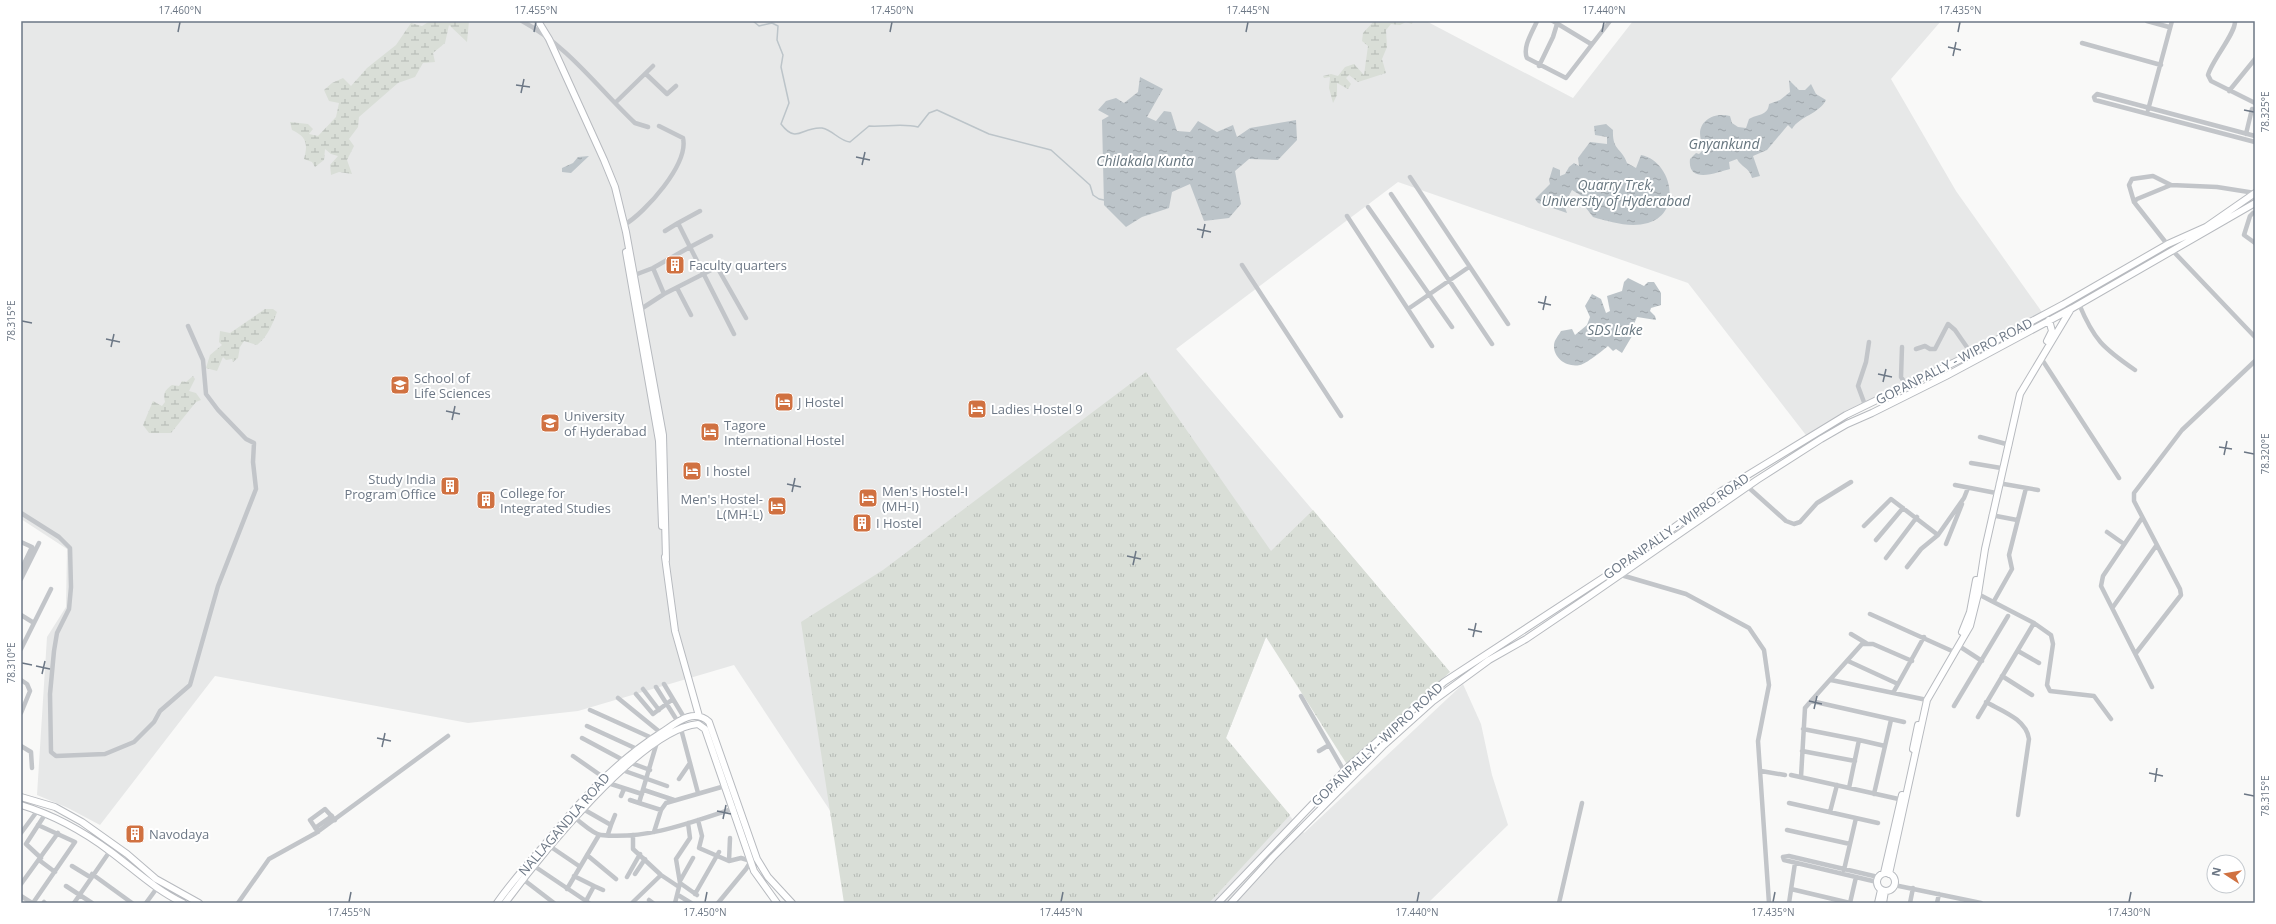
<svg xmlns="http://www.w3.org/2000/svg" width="2276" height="924" viewBox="0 0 2276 924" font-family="'Open Sans',sans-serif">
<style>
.built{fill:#e7e8e8}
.grass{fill:url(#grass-tufts)}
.wetland{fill:url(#wetland-marsh)}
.water{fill:url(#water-ripples)}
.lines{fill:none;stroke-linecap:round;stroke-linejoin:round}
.stream{stroke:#bcc4c9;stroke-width:1.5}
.secondary-casing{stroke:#b7babf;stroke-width:8}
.street{stroke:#c2c5c9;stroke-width:4.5}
.secondary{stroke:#fff;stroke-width:6}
.ticks{fill:none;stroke:#6c7785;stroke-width:1.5}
.labels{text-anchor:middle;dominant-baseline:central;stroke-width:4;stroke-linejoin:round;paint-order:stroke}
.poi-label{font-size:13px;fill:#6c7785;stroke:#fff;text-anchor:start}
.street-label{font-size:13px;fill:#6c7785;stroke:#fff}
.water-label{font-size:14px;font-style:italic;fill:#687780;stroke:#fff}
.neatline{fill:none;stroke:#6c7785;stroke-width:1.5}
.ticks-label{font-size:10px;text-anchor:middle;fill:#6c7785}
</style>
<defs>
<pattern id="grass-tufts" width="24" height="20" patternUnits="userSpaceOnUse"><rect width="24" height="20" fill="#d9ded7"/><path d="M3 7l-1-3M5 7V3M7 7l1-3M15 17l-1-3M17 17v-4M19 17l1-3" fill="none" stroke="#b4b9b4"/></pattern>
<pattern id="wetland-marsh" width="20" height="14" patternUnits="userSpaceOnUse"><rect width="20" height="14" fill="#d9ded7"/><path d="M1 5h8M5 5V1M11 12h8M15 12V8" fill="none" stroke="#b4b9b4"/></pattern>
<pattern id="water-ripples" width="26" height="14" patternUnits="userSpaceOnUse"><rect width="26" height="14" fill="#bcc4c9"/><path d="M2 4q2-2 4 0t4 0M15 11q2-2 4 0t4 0" fill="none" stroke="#9da4a9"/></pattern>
</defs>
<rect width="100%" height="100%" fill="#f9f9f8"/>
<path class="built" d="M21 21H1426L1573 98 1633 21H1941L1891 79 1956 191 2044 315 1809 439 1688 283 1398 182 1176 349 1450 672 1266 637 1226 738 1304 833 1463 684 1481 724 1492 775 1508 825 1428 903H891L734 665 578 711 468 723 215 676 100 825 68 808 37 795 47 637 66 607 67 549 21 519Z"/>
<path class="grass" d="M1146 372 1271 551 1313 510 1450 672 1348 766 1266 637 1226 738 1290 815 1209 903H844L801 622 883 570Z"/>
<path class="wetland" d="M430 21H469L467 42 449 25 445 43 433 53 435 62 423 63 415 77 398 83 359 117 358 127 349 139 354 146 347 160 352 174 339 172 331 175 330 165 338 156 331 154 325 149 324 160 315 167 312 162 304 159C308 144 307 137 292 130L290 122 308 124 313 129 309 134 318 136 336 117 339 103 329 101 324 90 332 83 343 78 351 86 367 68 396 45 411 23 422 26Z
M1374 21H1413L1412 24 1406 22 1400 25 1391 24 1386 30 1387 47 1382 59 1386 73 1358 82 1349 75 1346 78 1351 84 1348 89 1337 83V95L1333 103 1329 88 1330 77 1324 78 1323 76 1331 74 1338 76 1345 67 1354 64 1364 75 1368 46 1362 41 1363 33Z
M265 309H273L277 312C272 325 268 336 257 345L244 341 240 347 238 358 233 362 232 359 226 360 223 357 217 371 206 368 210 355 222 345 219 342 220 331 230 333Z
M193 376 195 379 189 391 196 393 201 400 196 402 171 433H149L143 425 153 401 162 406 165 402C163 393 165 390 172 385L179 386 182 381 186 382Z"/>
<path class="water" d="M1140 77 1163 89 1147 117 1156 121 1164 111 1171 112 1177 131 1190 132 1198 121 1217 132 1233 125 1237 137 1250 128 1296 120 1297 140 1278 160 1249 159 1235 171 1241 204 1229 218 1204 221 1190 184 1172 192 1169 208 1142 217 1126 227 1104 205 1102 120 1109 116 1098 110 1106 101 1116 98 1124 103 1138 92Z
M1789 80 1799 90H1805L1811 84 1816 94 1826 100C1819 114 1800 116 1792 129L1788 125 1767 150 1753 156 1760 176 1752 178C1749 167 1741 167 1737 159L1729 162 1730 169C1718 172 1687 185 1690 159L1696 153 1699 154 1705 148C1691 127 1709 111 1730 116L1732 123 1738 127 1746 128 1749 119C1757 114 1768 116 1769 104L1780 100 1790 92Z
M1606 124 1613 130C1612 151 1622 148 1627 163L1636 168 1641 155C1672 161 1683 213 1648 223 1630 228 1610 222 1593 217L1583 204 1585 198 1572 190 1564 205 1567 213 1538 203 1535 199 1550 184 1549 180 1553 167 1560 170V176L1565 174 1569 167 1574 163 1579 166 1578 158 1590 142 1607 144V137L1595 135 1594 126Z
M589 156 571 173 562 172V168L573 163 578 157Z
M1628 278 1644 286 1648 282H1654L1661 293V305L1651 308 1650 311 1655 316 1656 320 1637 317 1634 324 1635 331 1622 353 1616 349 1613 351 1608 346C1602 351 1586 364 1580 365 1567 368 1553 358 1554 345 1554 340 1559 335 1561 331L1572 329 1575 335 1587 325 1590 317 1585 306 1592 294 1601 299 1606 313 1610 311 1607 296 1622 291 1624 282Z"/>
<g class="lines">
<path class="stream" d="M753 21 759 26 772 23 778 26 777 40 783 55 781 67 789 103 781 124C797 145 802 126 822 128 833 130 839 141 850 142L869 126C885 127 903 123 918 127L929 113 937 110 989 134 1051 150 1090 185 1093 195 1099 199 1104 200"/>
<defs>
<path id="secondary" d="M538 21 549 39 604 160 615 187 626 232 663 435 666 560
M626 252 659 441 662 526
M2047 341 2052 331 2049 320
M665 557 675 631 699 716
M1962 632 1970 612 1976 580
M1913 749 1918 725
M21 797 55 807 82 822 127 854 156 879 199 903
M21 805C54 815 83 831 111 852 135 870 156 890 183 903
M1884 873 1902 795
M1877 882a9 9 0 1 1 18 0a9 9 0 1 1-18 0Z
M1889 874 1927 700 1970 626 1978 594 1985 549 2020 394 2071 309
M497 903C510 884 526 866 541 849 577 805 612 764 661 733 675 724 693 707 709 722L757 859 768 877 792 903
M505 903C539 857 641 729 698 724L705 729 754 871 777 903
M1218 903 1348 767 1444 682 1612 572 1701 508 1720 492 1846 415 1959 360 2064 304 2168 244 2206 227 2255 193
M1231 903 1273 857 1384 745 1433 701 1489 660 1526 639 1588 597 1757 480 1821 439 1847 424 1872 413 1946 376 2071 309 2255 203
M1878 903 1881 890
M1883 903 1885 891"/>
</defs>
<use href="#secondary" class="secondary-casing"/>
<path class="street" d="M522 21C568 46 598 88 635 123L648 127
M1537 21C1533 31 1522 47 1527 58L1566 78 1610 21
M1553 21 1591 44
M2147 21 2169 27
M2235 21C2236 33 2212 60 2208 75L2211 81 2255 103
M2082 43 2161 65
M1539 66 1553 37 1557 24
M646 74 667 94 676 86
M2229 91 2255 59
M615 103 653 66
M2148 110 2172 21
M2246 134 2252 109
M2255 136 2097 94 2094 97 2095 100 2255 142
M1410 177 1508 324
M1391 194 1492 344
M2134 202 2129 185 2132 179 2153 176 2171 185
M1368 207 1452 327
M2253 213 2250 216 2244 235 2255 243
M1347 216 1432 346
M678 223 700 211
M624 225C645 213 689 164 683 138L659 126
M665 231 678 223 690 247 711 236
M2167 244 2134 202 2137 199 2171 185 2217 187 2255 193
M2173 251 2255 337
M1242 265 1341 416
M653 268 664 294
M632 276 653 268 690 247 734 334
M677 288 691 315
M2079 304C2094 340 2103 348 2135 370
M641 309 664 294 717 267 746 318
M1408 309 1469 267
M1902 347 1901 377 1907 386
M1916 349 1925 346 1930 349H1935L1948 324 1955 330 1971 353
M2041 358 2119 478
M1865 405 1858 386 1866 362 1869 342
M1980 437 2010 445
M1971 463 2001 468
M1998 483 2038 490
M1955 485 1996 493
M1748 487 1786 521 1794 524 1800 522 1817 503 1851 482
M21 513 59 537 70 548 71 587 69 609 57 633 54 651 50 694 51 752 56 756 105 754 134 742 154 722 160 711 190 685 218 586 256 489 253 462 254 443 246 439 218 410 206 394 203 360 188 326
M1991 515 2017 520
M2142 518 2103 576 2101 586 2152 687
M1864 526 1891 499 1938 535
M2107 532 2124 544
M1876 540 1903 508
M21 542 32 547 21 570
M1946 544 1962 504
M1886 558 1917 517
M1907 567 1921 549 1938 535 1964 498 1968 488
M1621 575 1686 594 1749 628 1764 650 1769 685 1758 741 1769 903
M21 579 39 543
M1978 594 2034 623 2051 635 2053 644 2047 685 2050 691 2094 696 2111 719
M1994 601 2012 569 2009 555 2026 488
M2113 607 2156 546
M1870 614 1952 651
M21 615 34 623 21 649
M34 623 51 589
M1851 634 1866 643
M1959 646 1982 661
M2018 651 2039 663
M2136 653 2181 595 2180 589 2134 501V493L2182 430 2255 361
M1848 661 1898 684
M2002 676 2032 695
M21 680 27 684 30 691 21 713
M1831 680 1927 700
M664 684 685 719
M656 687 678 722
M643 689 659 710
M1893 693 1924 637
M636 694 653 714 673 699
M1301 696 1344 771
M618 698 661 733
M1811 701 1862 644H1873L1912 661
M1986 702C2002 711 2026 719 2029 739L2018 815
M1954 706 2008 616
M590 710 652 738
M1978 717 2034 623
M587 726 637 749
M681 729 698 793
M1803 729 1859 740
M582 738 623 760
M21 746 31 752 32 768
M1319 751 1329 745
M1802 751 1855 761
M573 756 603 777
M631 763 650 770
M622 770 667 786
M1761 771 1785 775
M1791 775 1903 800
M1801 777 1805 708 1811 701 1904 722
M679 779 690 763
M608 783 642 794
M1849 788 1859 740 1885 746
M644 790 674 800
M1874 794 1891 720
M621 796 624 789
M630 800 639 803 657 742
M639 803 661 810
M1789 803 1878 823
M583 809 611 825 608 834
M1830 812 1837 785
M575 818C582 823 593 834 601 835 647 840 692 822 735 808
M698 820 702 836 699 848 729 861 741 858 751 861 746 869 718 903
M611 825 615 815
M315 828 332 816
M1787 830 1850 844
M318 832 310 820 325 809 335 820
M654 832 661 810 666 803 725 786
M21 833 38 810
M633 835V849L661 875 679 887
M551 847 579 866
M587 855 616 879
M41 858 26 844 46 813
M39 860 55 872
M729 861 730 838
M72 866 90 877
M534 866 589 903
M1844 870 1856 818
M92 874 132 903
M635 874 645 859
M574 876 594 886 586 901
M627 877 640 854
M524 880 554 903
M680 881 693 858
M1877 882 1784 860 1783 857 1789 856 1878 877
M680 883 697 895
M21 884 58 833
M1894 885 1981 903
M66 886 92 903
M594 886 603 890
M567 889 599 835
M1791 889 1850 903
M695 894 719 852
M678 895 691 903
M21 896 32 903
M649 900 653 903
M44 902 45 903
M633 902 661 875
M33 903 75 842 38 825
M74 903 110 851
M146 903 157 888
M238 903 269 859 316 833 448 736
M675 903 680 883 676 859 690 838 688 823
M1559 903 1582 803
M1789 903 1795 863
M1850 903 1856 877
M1910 903 1913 888
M1937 903 1939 894"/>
<use href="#secondary" class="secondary"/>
</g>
<path class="ticks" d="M178 32 180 22M534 32 536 22M890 32 892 22M1246 32 1248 22M1602 32 1604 22M1958 32 1960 22M1948 47 1961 50M1953 56 1956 42M516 85 530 87M521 93 524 79M2244 110 2254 112M856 157 870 160M862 165 865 152M1197 229 1211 232M1202 238 1205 224M1538 302 1551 305M1543 310 1546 296M22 321 32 323M106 339 120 342M111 347 114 334M1878 374 1892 377M1883 382 1886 369M446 411 460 414M452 420 455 406M2219 447 2232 449M2244 452 2254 454M2224 455 2227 441M787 484 801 487M792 492 795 478M1127 556 1141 559M1133 565 1136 551M1468 629 1482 632M1473 637 1476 623M22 663 32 665M36 666 50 669M42 674 45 661M1809 701 1822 704M1814 709 1817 696M377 738 391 741M382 747 385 733M2149 773 2163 776M2155 782 2157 768M2244 794 2254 796M717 811 731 814M723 819 726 805M349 902 351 892M705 902 707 892M1061 902 1063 892M1417 902 1419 892M1773 902 1775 892M2129 902 2131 892"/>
<defs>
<symbol id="building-square" viewBox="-11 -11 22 22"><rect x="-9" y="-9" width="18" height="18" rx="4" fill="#d07141" stroke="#fff"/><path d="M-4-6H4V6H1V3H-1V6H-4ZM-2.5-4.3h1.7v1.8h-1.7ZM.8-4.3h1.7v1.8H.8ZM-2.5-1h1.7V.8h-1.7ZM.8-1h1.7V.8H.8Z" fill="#fff"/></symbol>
<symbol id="university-square" viewBox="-11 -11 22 22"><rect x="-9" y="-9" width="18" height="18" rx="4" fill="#d07141" stroke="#fff"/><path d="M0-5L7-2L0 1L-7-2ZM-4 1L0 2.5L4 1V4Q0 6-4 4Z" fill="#fff"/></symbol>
<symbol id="hotel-square" viewBox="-11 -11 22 22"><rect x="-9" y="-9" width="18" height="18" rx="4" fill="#d07141" stroke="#fff"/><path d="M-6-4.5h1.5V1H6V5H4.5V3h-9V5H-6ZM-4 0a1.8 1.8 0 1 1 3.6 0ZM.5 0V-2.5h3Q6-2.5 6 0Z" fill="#fff"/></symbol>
</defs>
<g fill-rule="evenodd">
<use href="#building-square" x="664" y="254" width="22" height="22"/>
<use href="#university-square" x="389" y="374" width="22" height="22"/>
<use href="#hotel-square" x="773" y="391" width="22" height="22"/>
<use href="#hotel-square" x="966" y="398" width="22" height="22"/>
<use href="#university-square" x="539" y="412" width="22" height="22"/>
<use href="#hotel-square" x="699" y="421" width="22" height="22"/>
<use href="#hotel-square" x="681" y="460" width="22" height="22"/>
<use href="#building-square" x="439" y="475" width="22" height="22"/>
<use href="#hotel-square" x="857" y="487" width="22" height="22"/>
<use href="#building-square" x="475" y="489" width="22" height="22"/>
<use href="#hotel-square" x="766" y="495" width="22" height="22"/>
<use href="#building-square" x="851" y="512" width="22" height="22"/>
<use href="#building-square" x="124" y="823" width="22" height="22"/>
</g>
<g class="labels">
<g class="poi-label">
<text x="689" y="265">Faculty quarters</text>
<text x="414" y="378">School of<tspan x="414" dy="15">Life Sciences</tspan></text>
<text x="798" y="402">J Hostel</text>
<text x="991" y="409">Ladies Hostel 9</text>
<text x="564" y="416">University<tspan x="564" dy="15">of Hyderabad</tspan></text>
<text x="724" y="425">Tagore<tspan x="724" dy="15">International Hostel</tspan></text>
<text x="706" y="471">I hostel</text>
<text x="436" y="479" text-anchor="end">Study India<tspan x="436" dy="15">Program Office</tspan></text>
<text x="882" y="491">Men's Hostel-I<tspan x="882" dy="15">(MH-I)</tspan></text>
<text x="500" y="493">College for<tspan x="500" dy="15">Integrated Studies</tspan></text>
<text x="763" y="499" text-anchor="end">Men's Hostel-<tspan x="763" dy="15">L(MH-L)</tspan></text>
<text x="876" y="523">I Hostel</text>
<text x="149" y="834">Navodaya</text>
</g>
<g class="street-label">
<text transform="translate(1954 361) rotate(-27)">GOPANPALLY - WIPRO ROAD</text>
<text transform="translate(1676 526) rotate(-35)">GOPANPALLY - WIPRO ROAD</text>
<text transform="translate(1377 744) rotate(-43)">GOPANPALLY - WIPRO ROAD</text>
<text transform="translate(564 824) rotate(-49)">NALLAGANDLA ROAD</text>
</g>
<g class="water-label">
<text x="1724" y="143">Gnyankund</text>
<text x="1145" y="160">Chilakala Kunta</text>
<text x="1616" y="184">Quarry Trek,<tspan x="1616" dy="16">University of Hyderabad</tspan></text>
<text x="1615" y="329">SDS Lake</text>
</g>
</g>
<rect width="2276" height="924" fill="none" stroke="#ffffff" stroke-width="44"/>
<g transform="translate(2226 874) rotate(282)"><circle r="19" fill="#ffffff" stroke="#c4c9ce"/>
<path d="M0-3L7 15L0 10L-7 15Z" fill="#d07141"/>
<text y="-6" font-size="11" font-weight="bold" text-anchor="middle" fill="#6c7785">N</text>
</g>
<rect x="22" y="22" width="2232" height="880" class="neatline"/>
<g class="ticks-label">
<text x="180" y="14">17.460°N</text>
<text x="536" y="14">17.455°N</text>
<text x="892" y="14">17.450°N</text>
<text x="1248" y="14">17.445°N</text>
<text x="1604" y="14">17.440°N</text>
<text x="1960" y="14">17.435°N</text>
<text transform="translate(2265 112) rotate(-90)" y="4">78.325°E</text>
<text transform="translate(11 321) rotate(-90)" y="4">78.315°E</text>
<text transform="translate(2265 454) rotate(-90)" y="4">78.320°E</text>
<text transform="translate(11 663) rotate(-90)" y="4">78.310°E</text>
<text transform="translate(2265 796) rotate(-90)" y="4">78.315°E</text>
<text x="349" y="916">17.455°N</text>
<text x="705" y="916">17.450°N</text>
<text x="1061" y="916">17.445°N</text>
<text x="1417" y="916">17.440°N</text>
<text x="1773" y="916">17.435°N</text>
<text x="2129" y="916">17.430°N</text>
</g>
</svg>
